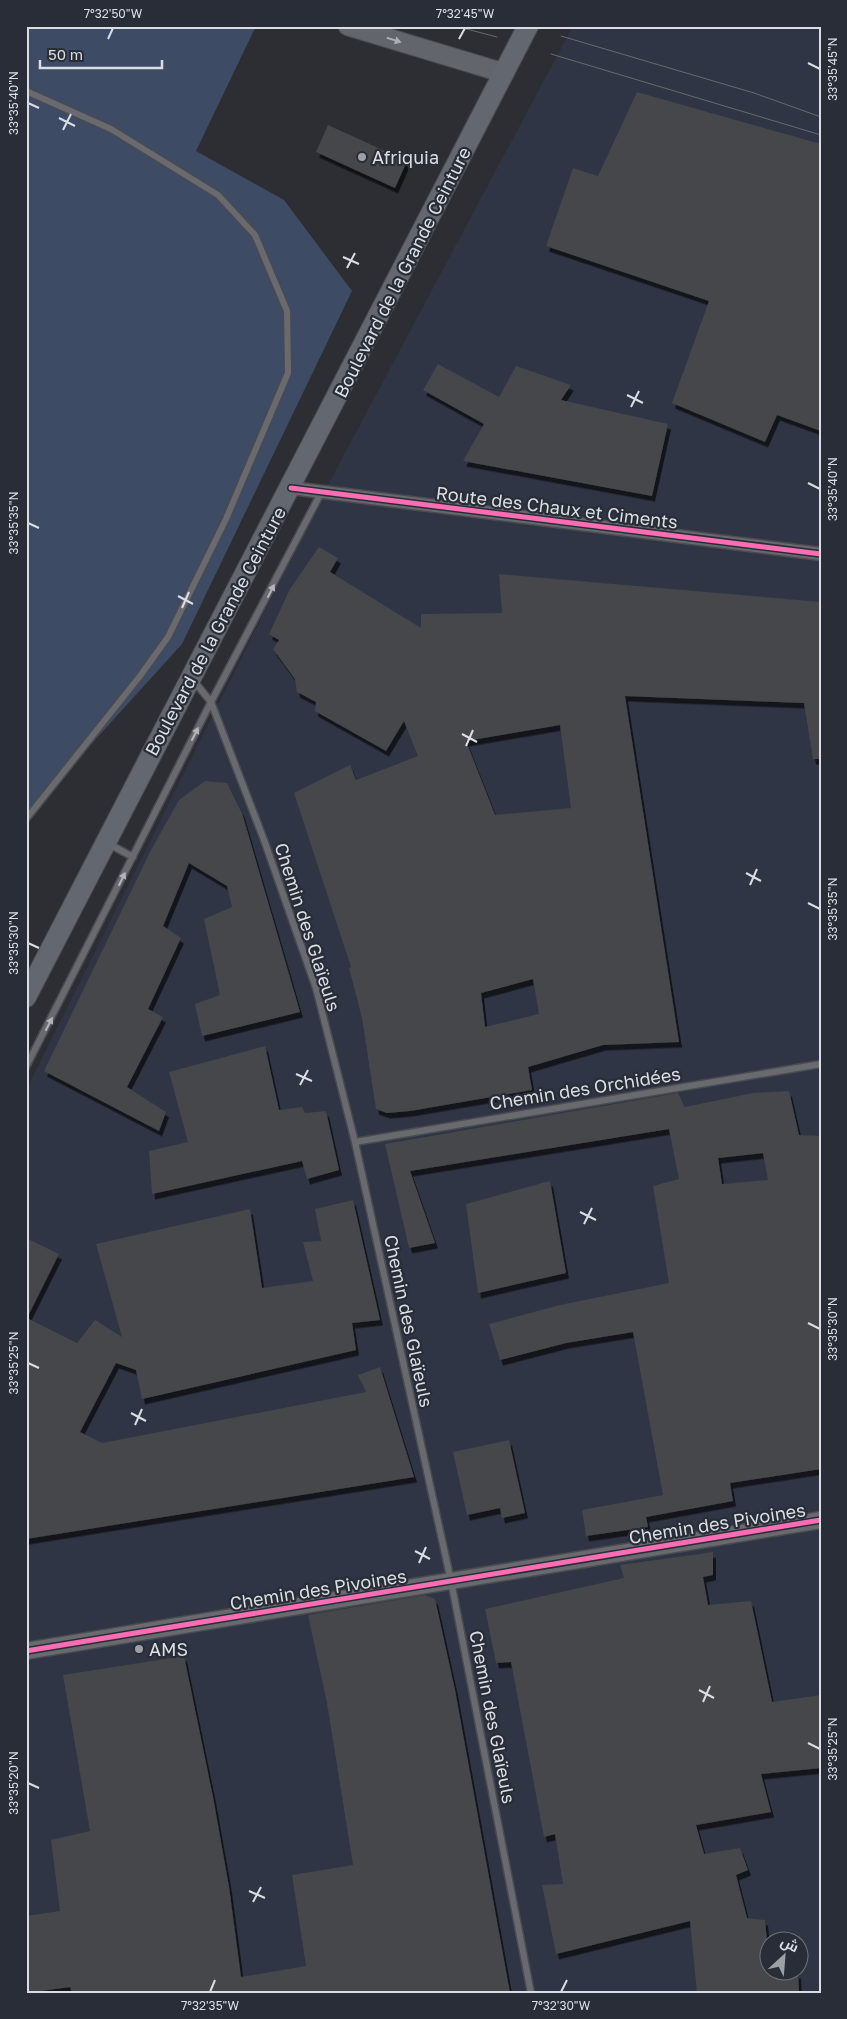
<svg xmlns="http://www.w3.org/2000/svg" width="847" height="2019" viewBox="0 0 847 2019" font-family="'Golos Text',Cairo,sans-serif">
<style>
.built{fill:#2f3544;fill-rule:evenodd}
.green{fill:#3e4b64}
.building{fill:#44464b;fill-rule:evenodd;filter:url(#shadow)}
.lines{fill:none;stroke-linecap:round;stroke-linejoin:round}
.service-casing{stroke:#494b50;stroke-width:9}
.minor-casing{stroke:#494b50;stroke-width:15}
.tertiary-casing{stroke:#494b50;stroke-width:19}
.secondary-casing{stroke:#494b50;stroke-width:21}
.primary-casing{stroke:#494b50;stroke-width:22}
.service{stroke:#686a6f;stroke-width:6}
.minor{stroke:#686a6f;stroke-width:12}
.tertiary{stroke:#686a6f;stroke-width:16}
.secondary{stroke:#62656b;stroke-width:19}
.primary{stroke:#636870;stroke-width:20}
.tram{stroke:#686a6f;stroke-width:1}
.cycleway-casing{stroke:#282d37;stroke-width:8}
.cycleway{stroke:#f96db3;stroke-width:5}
.oneway{fill:#aaaeb4}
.oneway2{fill:#b2b5bb}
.ticks{fill:none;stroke:#dadee4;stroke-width:2}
.poi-dot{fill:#9da0a6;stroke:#282d37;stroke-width:2}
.labels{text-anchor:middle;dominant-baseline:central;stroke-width:4.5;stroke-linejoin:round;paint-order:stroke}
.poi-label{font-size:18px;fill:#dadee4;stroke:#282d37;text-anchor:start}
.street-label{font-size:18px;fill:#dadee4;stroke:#282d37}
.neatline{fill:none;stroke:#dadee4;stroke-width:2}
.ticks-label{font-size:12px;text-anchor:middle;fill:#dadee4}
</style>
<defs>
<filter id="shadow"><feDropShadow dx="3" dy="5.5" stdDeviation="0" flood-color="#0009"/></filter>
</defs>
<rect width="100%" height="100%" fill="#2c2e34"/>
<path class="built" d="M573 26H821V1993H26V1090L322 496ZM770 1942H800V1972H770Z"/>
<path class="green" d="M26 26H256L196 151 284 200 352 291 182 644 26 816Z"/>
<path class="building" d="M637 92 821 144V431L777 415 765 442 672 403 709 301 546 246 573 168 598 176Z
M328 125 407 161 395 188 316 152Z
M438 364 499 397 516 366 571 385 561 400 668 424 652 496 463 461 484 424 423 390Z
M319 547 338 558 330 572 421 628V614L502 613 499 574 821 602V759H813L804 703 625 696 679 1042 603 1045 528 1067 532 1090 410 1111 387 1113 376 1109 362 1018 349 968 351 967 294 793 350 765 356 780 418 756 404 721 386 751 315 711 316 702 297 692 295 679 273 649 279 640 269 634 290 589ZM560 725 571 808 495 815 466 741ZM533 979 539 1014 485 1027 481 993Z
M205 781 227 783 242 813 300 1012 202 1036 195 1004 220 995 204 919 232 907 227 886 189 863 163 926 181 938 148 1009 163 1017 127 1087 166 1112 159 1131 44 1071 151 850 179 800Z
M265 1046 279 1110 302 1107 305 1113 326 1111 339 1170 307 1179 302 1161 152 1194 149 1151 188 1142 169 1072Z
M789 1091 799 1135 821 1136V1469L730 1483 733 1501 646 1517 648 1527 586 1536 582 1510 663 1495 633 1332 566 1343 500 1360 489 1324 560 1305 669 1283 653 1186 679 1179 669 1129 410 1171 435 1243 409 1248 385 1144 678 1093 685 1107 753 1093ZM763 1153 768 1180 722 1184 718 1158Z
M550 1181 566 1273 478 1293 466 1204Z
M353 1200 380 1320 352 1323 356 1350 142 1399 136 1370 116 1363 80 1432 102 1443 366 1392 358 1375 380 1367 414 1477 26 1539V1238L59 1254 27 1318 77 1343 95 1320 122 1337 96 1244 250 1209 262 1288 313 1281 303 1242 321 1241 315 1209Z
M509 1440 525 1513 502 1518 500 1508 467 1515 453 1452Z
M713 1552V1575L703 1577 708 1605 751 1601 772 1702 821 1695V1768L761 1774 771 1812 696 1825 704 1854 740 1848 748 1870 736 1875 747 1918 765 1920 770 1972 798 1973 799 1993H697L690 1921 556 1954 542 1885 563 1884 555 1834 544 1837 511 1662 496 1663 485 1609 624 1578 620 1565Z
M425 1595 435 1599 455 1690 510 1993H72L70 1987 26 1993V1916L60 1911 51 1840 90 1831 63 1675 184 1656 213 1797 229 1887 241 1977 306 1966 292 1875 353 1865 327 1703 308 1615Z"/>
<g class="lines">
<defs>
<path id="service" d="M26 91 111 129 218 195 255 235 287 311 288 373 226 519 168 637 140 676 26 819
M193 680 211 702 264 840 316 988 355 1142 451 1581 531 1993
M109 844 133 857
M26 1067 211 702 321 493
M355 1142 821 1064"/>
<path id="minor" d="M291 488 821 554"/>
<path id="tertiary" d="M26 1651 821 1520"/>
<path id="secondary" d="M348 26 504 73"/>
<path id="primary" d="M26 997 528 26"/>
</defs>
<use href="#service" class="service-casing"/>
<use href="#minor" class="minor-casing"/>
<use href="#tertiary" class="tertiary-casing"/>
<use href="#secondary" class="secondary-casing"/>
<use href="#primary" class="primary-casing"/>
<use href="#service" class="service"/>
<use href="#minor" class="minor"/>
<use href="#tertiary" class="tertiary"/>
<use href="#secondary" class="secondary"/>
<use href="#primary" class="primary"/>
<path class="tram" d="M455 26 497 37
M561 36 754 93 821 117
M551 54 821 135"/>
<defs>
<path id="cycleway" d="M291 488 821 554
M26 1651 821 1520"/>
</defs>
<use href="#cycleway" class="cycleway-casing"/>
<use href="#cycleway" class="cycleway"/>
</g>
<defs><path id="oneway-solid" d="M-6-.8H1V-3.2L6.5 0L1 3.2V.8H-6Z" transform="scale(1.25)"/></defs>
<use class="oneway" href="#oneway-solid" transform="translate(394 40) rotate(17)"/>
<g class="oneway2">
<use href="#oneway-solid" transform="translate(271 591) rotate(-63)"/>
<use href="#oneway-solid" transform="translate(195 734) rotate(-63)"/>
<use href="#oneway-solid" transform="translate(122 879) rotate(-64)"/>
<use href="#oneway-solid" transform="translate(49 1024) rotate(-63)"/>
</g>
<path class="ticks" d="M108 39 113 28M459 39 465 28M808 63 820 69M28 103 39 108M59 118 75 126M63 130 71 114M343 257 359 264M347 268 355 253M627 395 643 403M631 407 639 391M808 483 820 489M28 523 39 528M178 596 193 604M182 608 189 592M462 734 477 742M466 746 473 730M746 873 761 881M750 885 757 869M808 903 820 909M28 943 39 948M296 1074 312 1081M300 1085 308 1070M580 1212 596 1220M584 1224 592 1208M808 1323 820 1329M28 1363 39 1368M131 1413 146 1421M135 1425 142 1409M415 1551 430 1559M419 1563 426 1547M699 1690 714 1698M703 1702 710 1686M808 1743 820 1749M28 1783 39 1788M249 1891 265 1898M253 1902 261 1887M210 1992 215 1980M561 1992 567 1980"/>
<g class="poi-dot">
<circle cx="362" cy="157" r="5"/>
<circle cx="139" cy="1649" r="5"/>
</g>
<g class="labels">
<g class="poi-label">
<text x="372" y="157">Afriquia</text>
<text x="149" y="1649">AMS</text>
</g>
<g class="street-label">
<text transform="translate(402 272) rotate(-63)">Boulevard de la Grande Ceinture</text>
<text transform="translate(557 507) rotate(7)">Route des Chaux et Ciments</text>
<text transform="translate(215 631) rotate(-62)">Boulevard de la Grande Ceinture</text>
<text transform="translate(308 927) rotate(72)">Chemin des Glaïeuls</text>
<text transform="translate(585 1088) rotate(-9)">Chemin des Orchidées</text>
<text transform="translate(409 1321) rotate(78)">Chemin des Glaïeuls</text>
<text transform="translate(717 1523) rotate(-9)">Chemin des Pivoines</text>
<text transform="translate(318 1589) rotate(-9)">Chemin des Pivoines</text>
<text transform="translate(493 1717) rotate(79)">Chemin des Glaïeuls</text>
</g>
</g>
<rect width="847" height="2019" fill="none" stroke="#282d37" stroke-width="55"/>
<g transform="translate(784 1956) rotate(26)"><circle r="24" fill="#282d37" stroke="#6f747c"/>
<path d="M0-4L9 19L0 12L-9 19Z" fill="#9da0a6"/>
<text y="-8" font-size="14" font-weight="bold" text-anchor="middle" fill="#dadee4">ش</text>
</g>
<path d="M40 60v8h122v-8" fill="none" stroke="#dadee4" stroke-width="2.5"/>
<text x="48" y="60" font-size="15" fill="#dadee4" stroke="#282d37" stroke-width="4" paint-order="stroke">50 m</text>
<rect x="28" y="28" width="792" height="1964" class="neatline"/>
<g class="ticks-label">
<text x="113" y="18">7°32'50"W</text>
<text x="465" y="18">7°32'45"W</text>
<text transform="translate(833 69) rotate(-90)" y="4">33°35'45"N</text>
<text transform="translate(14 103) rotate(-90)" y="4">33°35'40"N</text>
<text transform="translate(833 489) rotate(-90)" y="4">33°35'40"N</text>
<text transform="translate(14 523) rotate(-90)" y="4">33°35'35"N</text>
<text transform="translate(833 909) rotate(-90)" y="4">33°35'35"N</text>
<text transform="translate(14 943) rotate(-90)" y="4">33°35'30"N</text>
<text transform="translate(833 1329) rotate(-90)" y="4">33°35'30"N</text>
<text transform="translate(14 1363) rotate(-90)" y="4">33°35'25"N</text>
<text transform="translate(833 1749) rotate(-90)" y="4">33°35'25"N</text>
<text transform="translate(14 1783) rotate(-90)" y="4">33°35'20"N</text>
<text x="210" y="2010">7°32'35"W</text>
<text x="561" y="2010">7°32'30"W</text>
</g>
</svg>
